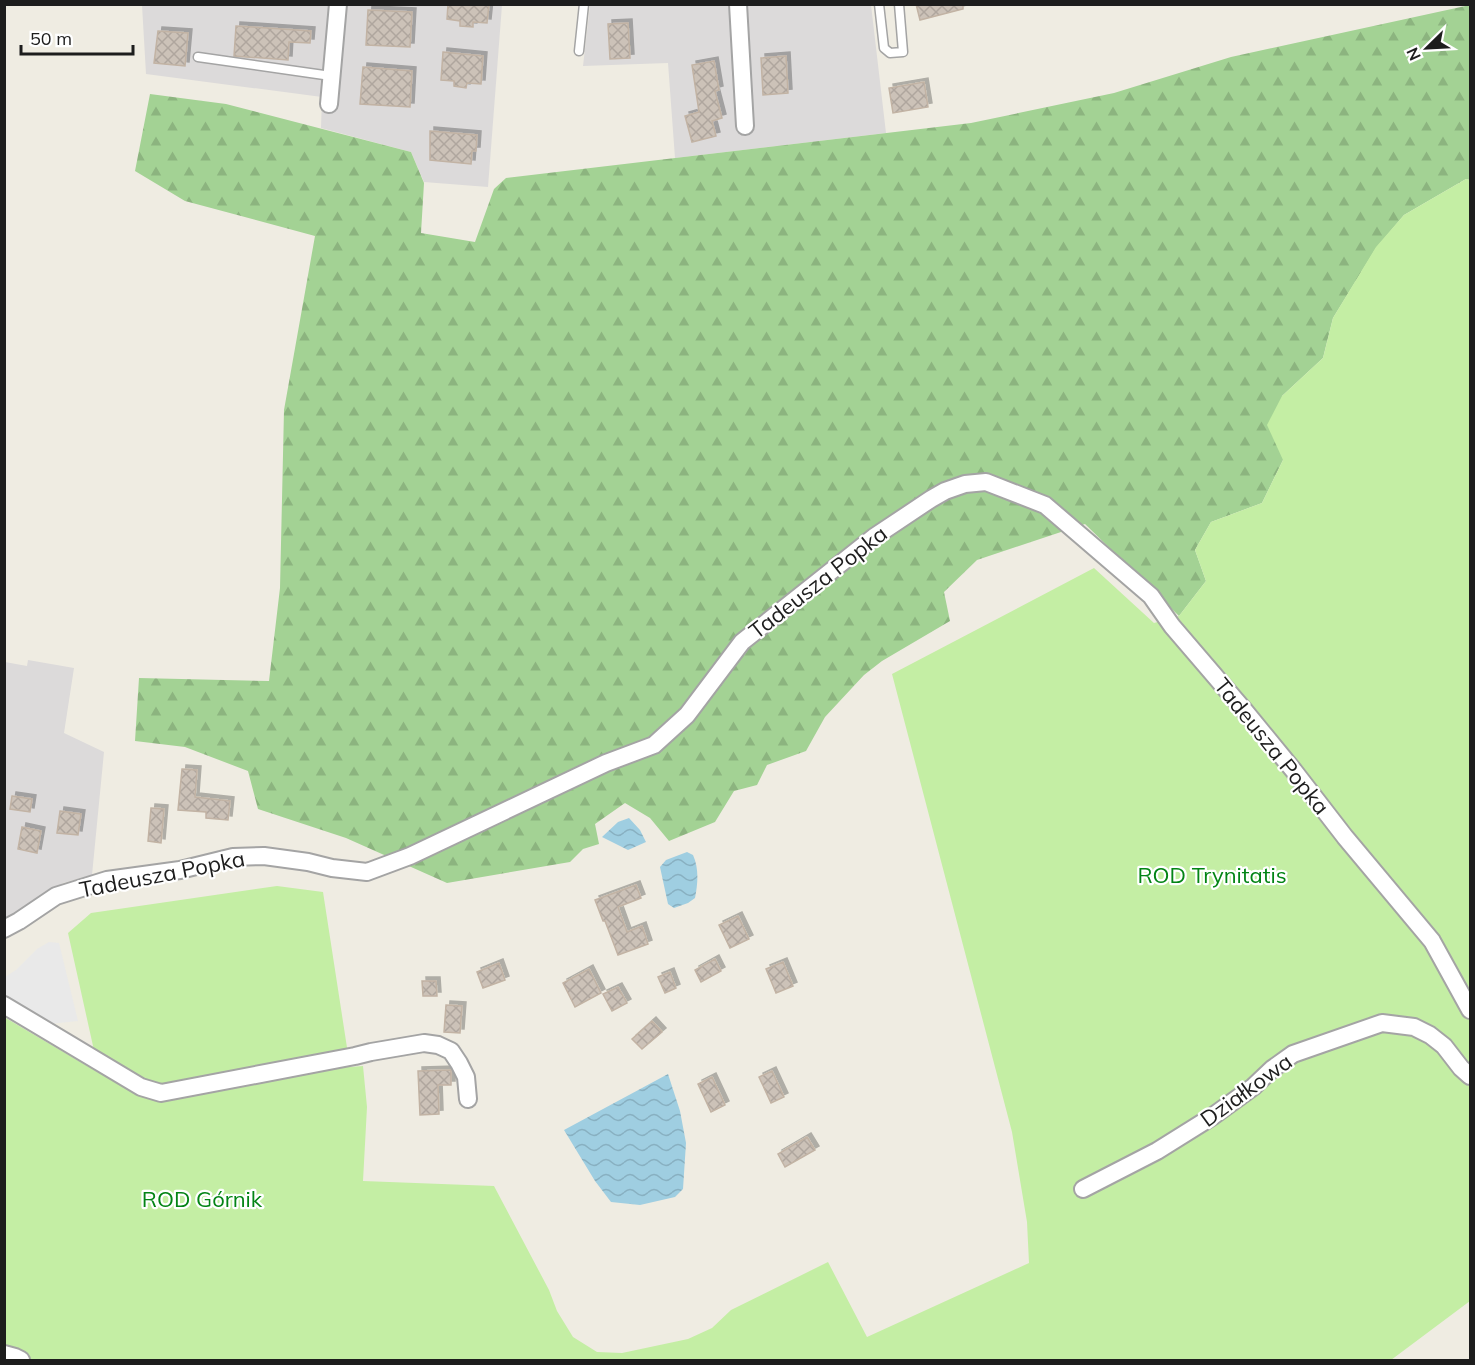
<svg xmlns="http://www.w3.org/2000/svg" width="1475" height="1365" viewBox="0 0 1475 1365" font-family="Mulish,sans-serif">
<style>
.residential{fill:#dcdada}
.forest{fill:url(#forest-firs)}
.garden{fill:#c4eea4}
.parking{fill:#e9e9e9}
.water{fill:url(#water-waves)}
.building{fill:url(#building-cross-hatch);stroke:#c2b3a4;stroke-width:1.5;filter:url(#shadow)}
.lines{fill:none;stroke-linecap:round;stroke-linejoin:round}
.lane-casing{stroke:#a4a4a4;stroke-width:11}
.street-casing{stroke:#a4a4a4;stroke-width:20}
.lane{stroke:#fff;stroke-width:8}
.street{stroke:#fff;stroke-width:16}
.labels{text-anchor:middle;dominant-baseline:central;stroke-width:4.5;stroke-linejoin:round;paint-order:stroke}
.street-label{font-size:22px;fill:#1d1d1d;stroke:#fff}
.park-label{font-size:22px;fill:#038415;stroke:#fff}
</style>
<defs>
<pattern id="forest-firs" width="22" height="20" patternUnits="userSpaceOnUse" patternTransform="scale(1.5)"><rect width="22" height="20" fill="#a3d294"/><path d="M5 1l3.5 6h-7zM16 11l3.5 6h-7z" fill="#8cb47f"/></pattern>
<pattern id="water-waves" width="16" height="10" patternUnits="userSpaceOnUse" patternTransform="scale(1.5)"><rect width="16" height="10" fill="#9fcee1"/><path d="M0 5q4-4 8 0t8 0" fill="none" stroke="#88b0c1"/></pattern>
<pattern id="building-cross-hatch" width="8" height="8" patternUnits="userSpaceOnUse" patternTransform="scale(1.5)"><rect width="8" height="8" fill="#ccc2b8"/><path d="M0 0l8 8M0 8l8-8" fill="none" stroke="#afa69e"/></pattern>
<filter id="shadow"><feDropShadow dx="4" dy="-4" stdDeviation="0" flood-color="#0004"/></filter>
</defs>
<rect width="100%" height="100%" fill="#efece2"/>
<path class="residential" d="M142 5H502L488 187 424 182 411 152 321 128 322 97 146 74Z
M590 5H871L886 133 675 158 668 63 583 66Z
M28 660 74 668 64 733 104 752 92 875 63 883 46 893 19 912 5 920V662L27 666Z"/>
<path class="forest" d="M1470 5V180L1466 179 1404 215 1376 248 1333 318 1323 358 1282 396 1283 460 1262 503 1211 522 1195 550 1206 581 1179 616 1085 524 977 560 944 592 950 621 882 661 864 675 825 717 806 751 767 765 757 785 734 791 715 822 669 841 650 818 625 803 595 824 599 844 583 849 570 862 447 883 346 838 258 809 248 771 185 747 135 741 139 678 269 681 280 588 284 410 315 236 185 201 135 171 150 94 226 104 411 152 424 183 421 233 475 242 494 189 506 178 971 123 1114 93 1231 57Z"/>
<path class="garden" d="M1466 179 1470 180V1301L1391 1360H5L4 1017 99 1073 68 933 91 913 277 886 323 892 350 1067 363 1066 367 1107 363 1181 494 1186 549 1290 557 1311 573 1337 597 1352 622 1353 688 1339 712 1328 731 1310 828 1262 867 1337 1029 1263 1027 1222 1012 1132 892 674 1094 568 1154 623 1179 616 1206 581 1195 550 1211 522 1262 503 1283 460 1267 425 1282 396 1323 358 1333 318 1376 247 1404 215Z"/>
<path class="parking" d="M49 942 59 943 78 1021 49 1024 5 998V977L16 970 37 949Z"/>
<path class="water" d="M629 818 640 830 646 842 628 850 602 837 618 822Z
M687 852 693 855C699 868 698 883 695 898L688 903 674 908 668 904 660 867 666 860Z
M668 1074 680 1111 686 1143 683 1189 675 1197 640 1205 611 1202 595 1181 564 1130Z"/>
<path class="building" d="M448 4H489L487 23 473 22V27L460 26V21L447 19Z
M916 4H963V9L920 20Z
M368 10 412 12 410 47 366 45Z
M628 23 630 58 610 59 608 24Z
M236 26 311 31 310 43 289 42 288 60 234 56Z
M158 31 188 33 185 66 154 63Z
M443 52 483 56 481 84 467 83 466 88 454 86V81L441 80Z
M786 56 788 93 763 95 761 58Z
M714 61 719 90 715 91 722 118 712 121 716 136 692 142 685 116 699 112 692 65Z
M363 67 412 71 410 107 360 104Z
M924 82 928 107 893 113 889 88Z
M430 131 477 135 476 151H472L471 164 430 160Z
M182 769 197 770 195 797 230 801 228 820 206 818V812L178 810Z
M12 796 32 799 30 812 10 809Z
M151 808 164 809 161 843 148 841Z
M60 811 81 814 78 835 57 833Z
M22 827 41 831 37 853 18 849Z
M636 885 641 898 618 907 627 932 642 926 648 944 618 955 605 921H603L595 900Z
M738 916 749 939 730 948 719 925Z
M715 959 721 971 701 982 695 970Z
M783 962 793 986 776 993 766 969Z
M499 963 505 980 483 988 477 972Z
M589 969 601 993 575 1007 563 983Z
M670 972 676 988 665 993 658 977Z
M422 981H436L437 996H423Z
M618 987 627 1003 612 1011 603 994Z
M446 1005 462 1006 460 1033 444 1032Z
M652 1021 662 1032 642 1049 632 1039Z
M451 1070V1085H438L439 1114 420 1115 418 1071Z
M772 1071 784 1097 771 1103 759 1077Z
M712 1077 725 1105 711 1112 698 1084Z
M807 1137 815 1150 785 1167 778 1154Z"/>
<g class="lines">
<defs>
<path id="lane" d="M879 4 884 48 890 53 903 52 899 4
M579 51 584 4
M198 57 331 76"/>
<path id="street" d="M738 4 745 126
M329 104 338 4
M4 929 19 921 56 896 107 880 180 870 233 857 264 856 308 862 332 868 367 872 410 856 606 763 654 745 687 715 742 642 874 537 931 499 945 491 965 484 986 482 1045 505 1151 596 1172 626 1244 710 1294 771 1345 837 1432 941 1470 1010
M4 1005 141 1087 161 1093 355 1056 371 1052 424 1043 438 1045 451 1051 459 1063 466 1077 468 1099
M1083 1189 1157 1151 1213 1116 1253 1087 1272 1069 1293 1054 1382 1023 1414 1027 1430 1035 1444 1046 1461 1068 1470 1076
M4 1354 15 1357 21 1360"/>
</defs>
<use href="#lane" class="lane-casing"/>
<use href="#street" class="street-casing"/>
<use href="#lane" class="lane"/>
<use href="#street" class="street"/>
</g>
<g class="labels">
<g class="street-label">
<text transform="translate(818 582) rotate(-38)">Tadeusza Popka</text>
<text transform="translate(1272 746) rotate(51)">Tadeusza Popka</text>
<text transform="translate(162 874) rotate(-11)">Tadeusza Popka</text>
<text transform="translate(1246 1090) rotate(-36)">Działkowa</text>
</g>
<g class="park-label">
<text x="1212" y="875">ROD Trynitatis</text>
<text x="202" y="1199">ROD Górnik</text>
</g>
</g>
<rect width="1475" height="1365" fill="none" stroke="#1d1d1d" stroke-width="12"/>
<g transform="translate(1427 48) rotate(246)" stroke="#ffffff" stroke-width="4.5" paint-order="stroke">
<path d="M0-4.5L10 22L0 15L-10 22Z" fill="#1d1d1d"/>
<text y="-9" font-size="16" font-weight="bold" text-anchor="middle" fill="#1d1d1d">N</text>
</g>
<path d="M21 45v9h112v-9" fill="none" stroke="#1d1d1d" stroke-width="3"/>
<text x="30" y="45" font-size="18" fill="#1d1d1d" stroke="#ffffff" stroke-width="4.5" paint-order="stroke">50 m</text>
</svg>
